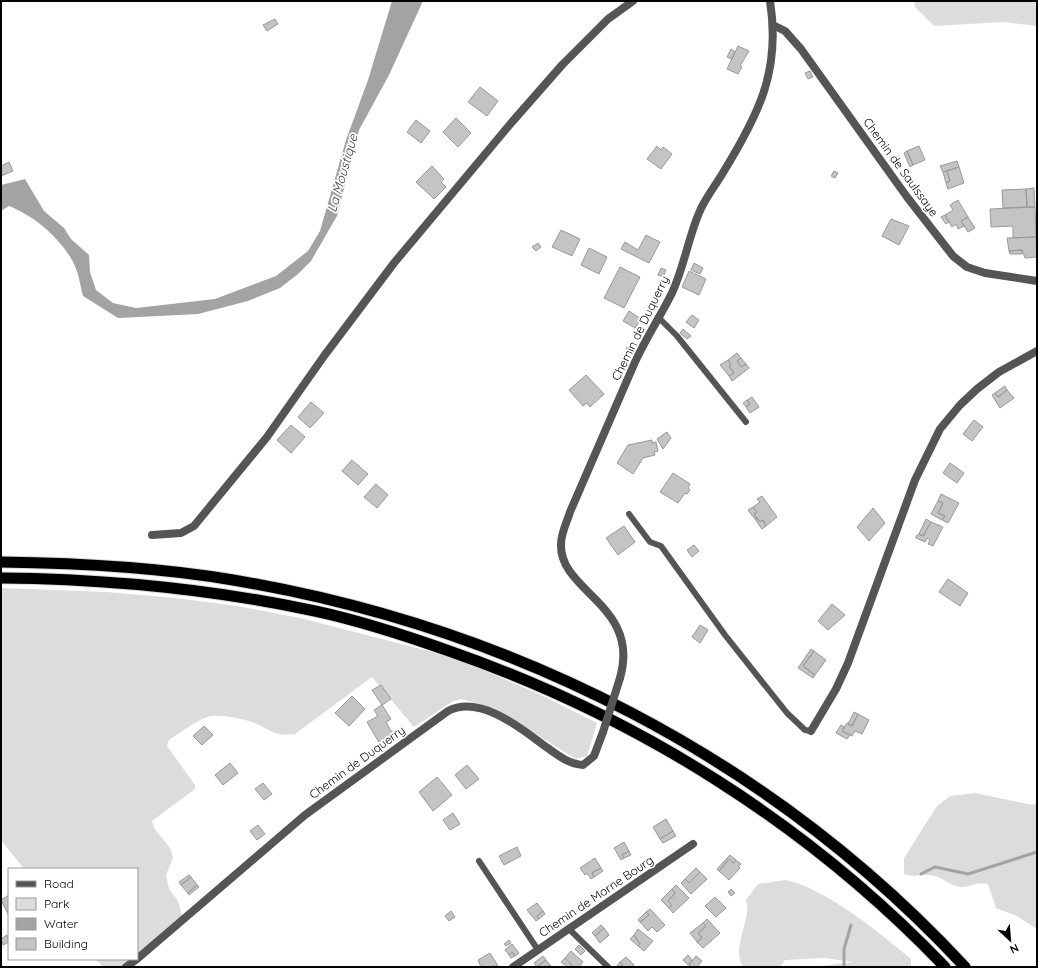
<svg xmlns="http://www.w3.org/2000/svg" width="1038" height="968" viewBox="0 0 1038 968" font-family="Quicksand,sans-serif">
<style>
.green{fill:#dcdcdc}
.water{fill:#a3a3a3}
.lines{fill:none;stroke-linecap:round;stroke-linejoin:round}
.stream{stroke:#a3a3a3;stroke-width:3}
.building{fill:#c4c4c4;stroke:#999}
.trunk-casing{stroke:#dbdbdb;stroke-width:13}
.service{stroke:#555;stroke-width:6}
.minor{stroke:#555;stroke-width:8}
.trunk{stroke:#000;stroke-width:11}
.minor-bridge{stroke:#555;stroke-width:8}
.labels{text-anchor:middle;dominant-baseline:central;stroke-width:3.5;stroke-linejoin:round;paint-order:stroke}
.street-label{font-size:12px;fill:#000;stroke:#fff}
.water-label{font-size:13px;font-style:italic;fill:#444;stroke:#fff}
</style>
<rect width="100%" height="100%" fill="#fff"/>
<path class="green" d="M914 1H1037V26L1003 22 934 26 915 7Z
M1 588 107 592 175 598 237 606 300 618 456 658 541 695 597 723 587 756 576 759 494 708 461 699 453 701 414 727 372 677 295 734C274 737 273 731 255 723 243 719 225 715 212 716 199 718 180 733 169 740L167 746 195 785V789L152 821 154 828 170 848 173 858 166 875 169 889 178 901 183 919 137 959V869H24L1 840Z
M975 793 1033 805 1037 803V929L1017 916 996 908 988 884C975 881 972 887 961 887 950 886 945 879 935 876 925 873 915 878 904 874V858L937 806 950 796Z
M785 880C824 887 880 933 911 959V967H815L852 962 825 958 785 960 780 967H743C733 951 745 929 747 913 748 909 747 904 746 900L758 884Z
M96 959H137L126 967H103Z"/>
<path class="water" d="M392 1H423L389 75 359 130 337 216 311 261 298 274 280 288 248 301 198 314 118 318 83 296C80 284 78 270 72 260 58 236 34 216 9 206L1 211V185L25 179 44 211 64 228 71 239 89 255 90 272 96 290 113 303 136 308 215 299 276 276 308 251 320 231 346 140 368 80Z"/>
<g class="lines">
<path class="stream" d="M921 874 935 867 968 874 1037 852
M844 967V949L851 925"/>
</g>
<path class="building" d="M275 19 278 24 267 31 263 25Z
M738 46 749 51 740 66 742 67 738 74 727 69Z
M731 49 735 52 732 59 727 57Z
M810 71 813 77 808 79 805 73Z
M480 87 498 101 487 116 468 102Z
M456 118 471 133 458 147 443 132Z
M416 120 430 131 421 143 407 132Z
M657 146 661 150 663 147 672 154 661 169 647 159Z
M919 146 925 160 913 165 907 151Z
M907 151 913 165 910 167 904 153Z
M957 161 959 167 943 172 940 166Z
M9 162 13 171 1 176V166Z
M432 166 444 179 441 182 446 187 434 199 416 182Z
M959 167 964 183 948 189 946 183 950 181 947 171Z
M834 171 838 173 835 178 831 176Z
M947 171 950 181 946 183 943 172Z
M1034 188 1035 207H1027L1026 189Z
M1026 189 1027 207 1003 208 1002 190Z
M958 200 968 217 961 221 964 226 958 229 956 224 952 227 945 215 953 210 950 205Z
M1035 207 1036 237 1013 238V226L991 227 990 209Z
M945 215 949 222 946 224 941 217Z
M968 217 975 228 968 232 961 221Z
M891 219 909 226 899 245 882 236Z
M561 230 580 239 572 256 552 247Z
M646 235 660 242 649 263 621 249 625 242 638 250Z
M1036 237 1037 257 1025 258 1022 250 1009 251 1007 238Z
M538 243 541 247 536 251 532 247Z
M589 248 607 257 599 274 581 265Z
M1022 250V254H1010L1009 251Z
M694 263 703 268 700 274 691 270Z
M620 267 640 277 624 308 604 298Z
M661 268 666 270 663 277 658 275Z
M689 271 706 279 699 295 682 287Z
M629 311 641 319 635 328 623 321Z
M692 315 699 320 694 328 686 322Z
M683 329 691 336 687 339 680 333Z
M737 353 741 358 737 361 741 367 746 364 749 368 732 381 729 376 734 373 729 366 731 365 728 360Z
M741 358 746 364 741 367 737 361Z
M728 360 731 365 729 366 734 373 729 376 720 365Z
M586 375 604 394 590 407 587 403 583 406 569 390Z
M1005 386 1007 390 998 397 995 393Z
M1007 390 1014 398 1000 408 992 395 995 393 998 397Z
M752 397 759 407 750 413 746 407 750 404 747 400Z
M747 400 750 404 746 407 743 403Z
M311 402 324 413 310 428 298 417Z
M974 420 983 427 972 441 963 434Z
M291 425 305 437 291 453 277 440Z
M667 432 671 438 663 449 657 439Z
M652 440V443L656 442 658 451 654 452 655 455 643 458 633 474 617 463 628 445Z
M352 460 368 474 358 485 342 471Z
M950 463 964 473 957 483 943 473Z
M673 473 690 484 688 488 690 490 687 494 685 493 678 503 660 492Z
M376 484 388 495 377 508 364 497Z
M941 494 959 503 948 523 942 520 945 516 938 513 943 503 938 501Z
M762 496 777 517 766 526 763 520 760 522 754 514 757 512 753 507 760 502 757 499Z
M938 501 943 503 938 513 945 516 942 520 931 514Z
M753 507 757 512 754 514 757 518 755 519 748 510Z
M873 508 885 523 869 541 857 527Z
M757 518 760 522 763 520 766 526 762 529 755 519Z
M926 519 931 522 923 536 919 534Z
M931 522 943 527 933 546 928 544 930 540 927 538 925 542 916 538V536L919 534 923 536Z
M624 526 635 542 618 555 606 538Z
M694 545 699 551 692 557 687 550Z
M948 579 968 593 960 606 939 592Z
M832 604 845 615 828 630 818 621Z
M700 625 708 630 700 643 692 637Z
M811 649 814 651 803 666 815 675 813 678 798 668Z
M814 651 826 660 815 675 803 666Z
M381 685 391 699 382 705 372 690Z
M352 696 365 709 349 726 335 713Z
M382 705 391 719 386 722 394 736 380 744 367 722 378 716 374 710Z
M854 712 858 714 852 726 848 724Z
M858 714 869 720 862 734 855 731 852 736 842 731 847 723 852 726Z
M841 725 845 727 842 731 850 735 847 739 836 733Z
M204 726 213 735 202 745 193 736Z
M230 763 238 773 223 785 215 775Z
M467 765 479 779 466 789 455 775Z
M437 777 452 795 433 811 419 792Z
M263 783 272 794 264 800 255 789Z
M453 813 460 824 450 830 443 820Z
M666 819 673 831 660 839 653 827Z
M258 825 265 834 257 840 250 831Z
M673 831 676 836 663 843 660 839Z
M624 842 629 851 622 855 624 858 621 860 614 848Z
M517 847 521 856 504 865 499 856Z
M629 851 631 855 624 858 622 855Z
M730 855 736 860 733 863 729 859 719 871 717 869Z
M595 858 601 868 592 873 594 877 591 879 587 873 585 875 580 868Z
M729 859 733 863 736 860 741 864 738 867 740 868 729 880 719 871Z
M601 868 603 871 594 877 592 873Z
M696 868 700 872 689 883 685 879Z
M700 872 707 879 691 894 681 883 685 879 689 883Z
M189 875 191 877 181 885 179 882Z
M191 877 197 885 188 893 181 885Z
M197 885 199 887 189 895 188 893Z
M676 885 689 898 673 913 669 908 672 905 668 901 675 893 672 889Z
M672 889 675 893 668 901 672 905 669 908 661 900Z
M731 889 735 893 731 896 728 892Z
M9 895V916L1 900Z
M715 897 726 908 716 917 705 906Z
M537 903 543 911 537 916 539 919 536 921 527 910Z
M650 909 665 925 657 932 652 927 648 931 640 922 649 915 646 912Z
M451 911 455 917 449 921 445 916Z
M543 911 545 914 539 919 537 916Z
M646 912 649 915 640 922 638 920Z
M707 919 720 933 703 948 697 942 702 938 698 933 706 926 703 923Z
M703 923 706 926 698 933 702 938 697 942 690 933Z
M601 925 604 928 595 936 592 933Z
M604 928 609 935 600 943 595 936Z
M638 929 653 941 644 951 638 946 640 944 634 935Z
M7 935 9 942 3 945 1 939Z
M634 935 640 944 638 946 630 939Z
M509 940 511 943 506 946 504 944Z
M512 944 519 953 515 956 512 952 509 955 505 950Z
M579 945 585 951 581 955 575 949Z
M571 951 583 962 579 967H570L572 965 565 958Z
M512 952 515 956 511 958 509 955Z
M490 953 498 966 481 967 478 960Z
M688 955 692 960 688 965 683 960Z
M543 956 546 960 537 967 534 963Z
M696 956 702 961 697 967H691L689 965Z
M626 957 634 965 632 967H621L623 965 620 962Z
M565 958 572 965 570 967H567L561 962Z
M546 960 551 966 537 967Z
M620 962 623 965 618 967 617 966Z"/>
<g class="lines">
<defs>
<path id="trunk" d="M1 562C78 563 157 567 233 580 513 627 771 758 965 967
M1 578C106 579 212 589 315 611 362 621 407 636 452 652 638 717 808 824 945 967"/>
</defs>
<use href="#trunk" class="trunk-casing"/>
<path class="service" d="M658 317 677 336 746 422
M629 514 650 542 661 546 725 635 787 713 805 730 811 731
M479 861 538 950
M569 929 608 967"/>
<path class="minor" d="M773 25 785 31 801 49 907 197 953 256 967 267 985 273 1037 281
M152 535 181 533 194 526 267 437 324 356 394 263 512 122 562 65 608 19 633 1
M620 678C641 605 559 592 561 544 561 533 567 522 570 512L635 362C646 338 660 317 672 293 684 267 688 239 699 213 705 198 716 185 724 171 759 114 781 70 770 1
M811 731 836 689 848 663 915 480 940 429 960 405 977 389 999 372 1037 351
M137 959 305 815 448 711C479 695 518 726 542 744 555 753 567 764 583 765L594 756 603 732
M126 967 137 959
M513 967 693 844"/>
<use href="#trunk" class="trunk"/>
<path class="minor-bridge" d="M603 732 620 678"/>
</g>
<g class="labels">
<g class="street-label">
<text transform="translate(901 167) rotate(54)">Chemin de Saulssaye</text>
<text transform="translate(640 328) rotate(-64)">Chemin de Duquerry</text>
<text transform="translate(357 762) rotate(-36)">Chemin de Duquerry</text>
<text transform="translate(596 896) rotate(-34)">Chemin de Morne Bourg</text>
</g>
<g class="water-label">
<text transform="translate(342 173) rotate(-74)">La Moustique</text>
</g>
</g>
<rect width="1038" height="968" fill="none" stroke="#000000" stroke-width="4"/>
<rect x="8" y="868" width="130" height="92" fill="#ffffff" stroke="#999999"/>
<rect x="16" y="881" width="20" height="6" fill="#555555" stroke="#999999"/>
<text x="44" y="888" font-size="12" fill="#000000">Road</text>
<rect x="16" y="898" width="20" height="12" fill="#dcdcdc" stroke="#999999"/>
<text x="44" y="908" font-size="12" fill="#000000">Park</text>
<rect x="16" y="918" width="20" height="12" fill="#a3a3a3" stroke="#999999"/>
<text x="44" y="928" font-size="12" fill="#000000">Water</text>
<rect x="16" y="938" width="20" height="12" fill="#c4c4c4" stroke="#999999"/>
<text x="44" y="948" font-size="12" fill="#000000">Building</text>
<g transform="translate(1010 940) rotate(154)" stroke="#ffffff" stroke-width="3" paint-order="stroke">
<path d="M0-3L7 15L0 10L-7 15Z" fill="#000000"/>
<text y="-6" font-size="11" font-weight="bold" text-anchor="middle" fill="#000000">N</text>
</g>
</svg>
